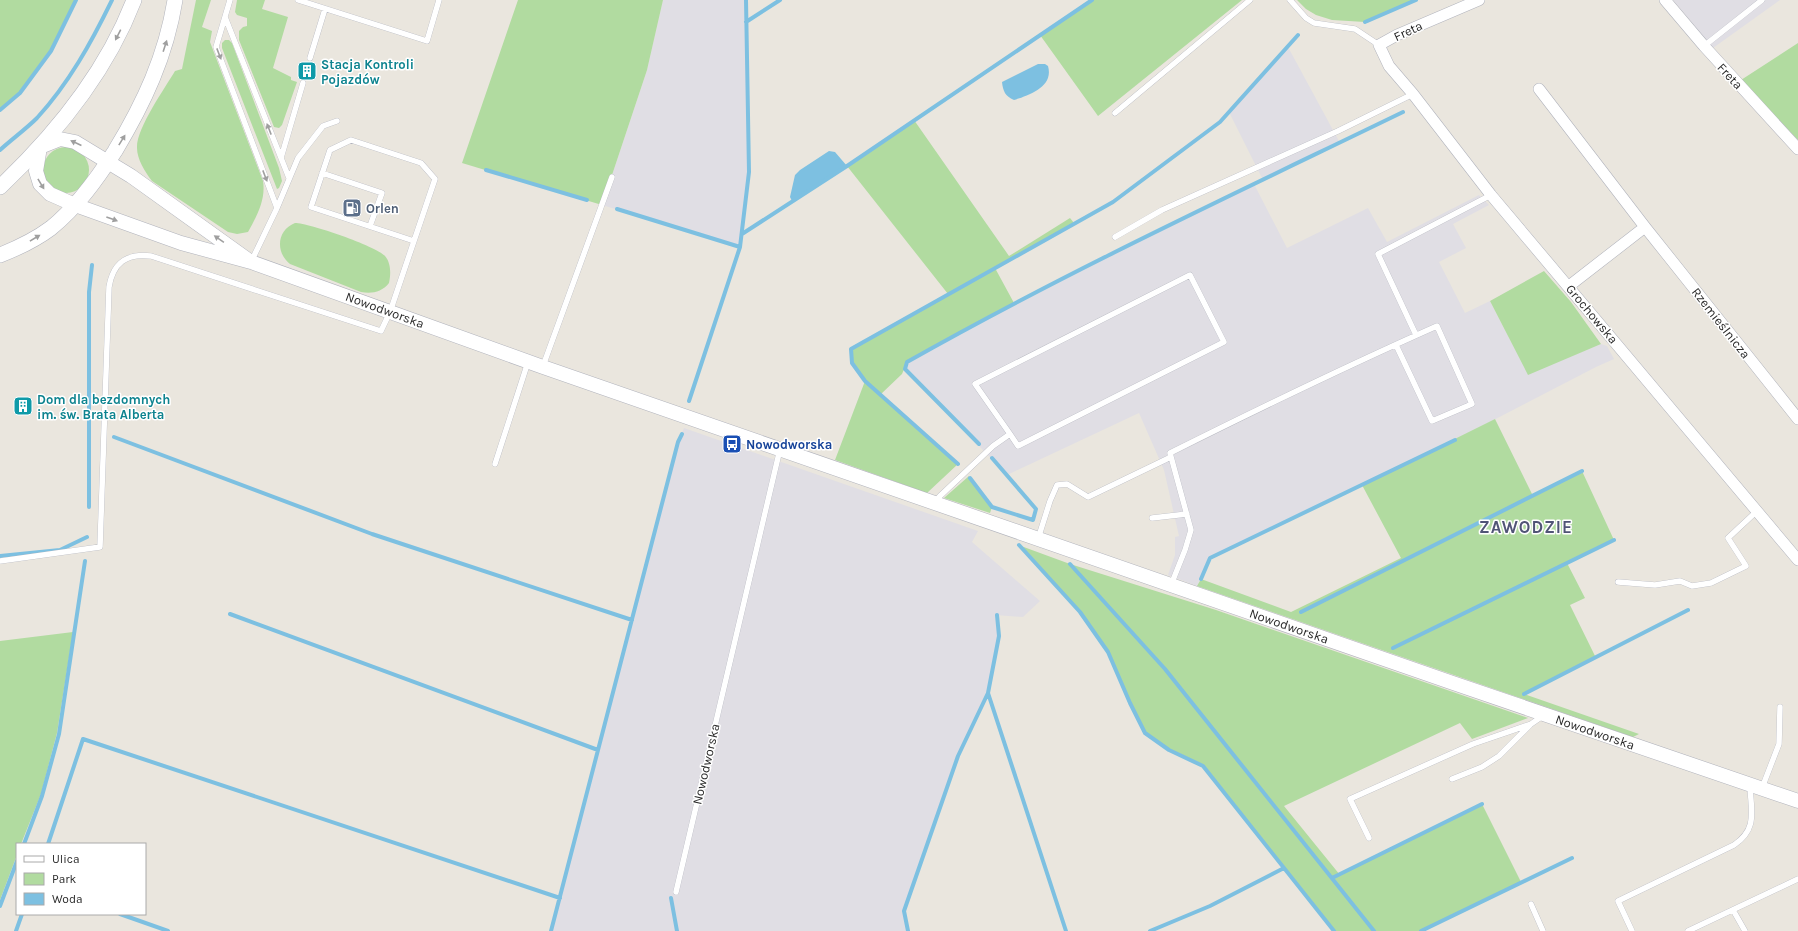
<svg xmlns="http://www.w3.org/2000/svg" width="1798" height="931" viewBox="0 0 1798 931" font-family="Karla,sans-serif">
<style>
.industrial{fill:#e0dee4}
.green{fill:#b1dba0}
.water{fill:#7dc0e1}
.lines{fill:none;stroke-linecap:round;stroke-linejoin:round}
.stream{stroke:#7dc0e1;stroke-width:4}
.service-casing{stroke:#b1b3bc;stroke-width:6}
.minor-casing{stroke:#b1b3bc;stroke-width:12}
.tertiary-casing{stroke:#b1b3bc;stroke-width:15}
.secondary-casing{stroke:#b1b3bc;stroke-width:16}
.service{stroke:#fff;stroke-width:5.5}
.minor{stroke:#fff;stroke-width:11}
.tertiary{stroke:#fff;stroke-width:14}
.secondary{stroke:#fff;stroke-width:15}
.oneway{fill:#9f9f9f}
.labels{text-anchor:middle;dominant-baseline:central;stroke-width:3;stroke-linejoin:round;paint-order:stroke}
.street-label{font-size:13px;fill:#2a2a2a;stroke:#fff}
.culture-label{font-size:13px;font-weight:bold;fill:#0d838f;stroke:#fff;text-anchor:start}
.service-label{font-size:13px;font-weight:bold;fill:#4e5e75;stroke:#fff;text-anchor:start}
.transit-label{font-size:13px;font-weight:bold;fill:#164399;stroke:#fff;text-anchor:start}
.district-label{font-size:17px;font-weight:bold;letter-spacing:1px;fill:#505476;stroke:#fff}
</style>
<rect width="100%" height="100%" fill="#eae6de"/>
<path class="industrial" d="M663 0H746L749 172 740 247 602 205 647 70Z
M1673 0H1780L1713 48Z
M1288 47 1340 143 1263 180 1229 112Z
M1254 184 1287 248 1368 208 1387 242 1479 195 1489 205 1453 224 1466 248 1439 262 1465 313 1490 301 1528 374 1601 344 1607 346 1614 359 1596 367 1455 440 1210 558 1197 586 1168 575 1175 555V537L1179 536 1164 470 1139 413 1007 475 905 369 907 362 987 317 1095 261Z
M684 428 978 531 972 542 1040 601 1023 617 996 615 998 636 987 691 957 754 903 910 907 931H551L678 442Z"/>
<path class="green" d="M0 0H76L51 51 20 93 0 110Z
M196 0H211L202 27 212 31 210 42 263 181C266 199 257 216 248 232L237 234 228 232 152 181C145 172 137 159 137 148 136 129 165 88 175 71L182 69Z
M237 0H265L262 9 288 17 273 68 291 77V80L297 82 282 125 279 128 274 127 239 40V31L243 27 247 26V18L237 15 235 12Z
M518 0H663L647 70 602 205 462 163Z
M1092 0H1242L1098 116 1040 35Z
M1297 0H1416L1365 22 1332 20 1316 15 1306 9Z
M225 40H229L232 43 279 168 282 181 279 188 277 189 222 48V43Z
M1798 43V140L1741 80Z
M914 120 1009 256 1070 218 1074 223 995 268 1014 303 907 362 902 374 880 395 958 464 927 493 835 460 865 381 852 363 851 349 948 294 847 166Z
M43 170a23 23 0 1 1 46 0a23 23 0 1 1-46 0Z
M295 223C309 223 376 246 385 256 391 263 391 274 389 283 382 292 372 294 361 292L290 264C275 252 277 230 295 223Z
M1544 271 1571 302 1601 344 1528 375 1490 301Z
M1495 419 1533 496 1582 471 1614 540 1567 563 1585 598 1570 605 1596 658 1524 694 1639 734 1633 737 1197 586 1201 579 1291 612 1401 558 1362 485Z
M969 476 992 507 990 513 944 498Z
M1021 546 1070 564 1216 610 1528 718 1472 739 1460 723 1284 806 1340 875 1482 804 1521 882 1421 931H1335L1204 765 1168 748 1145 732 1130 701 1108 650 1079 610Z
M73 632 57 733 41 794 21 844H17V855L0 900V641Z"/>
<path class="water" d="M1038 64H1045L1048 66C1054 87 1029 95 1014 100 1005 96 1003 91 1002 82Z
M829 151 835 152 847 166 792 201 790 197 795 175 800 170Z"/>
<g class="lines">
<path class="stream" d="M746 22 780 0
M1365 22 1416 0
M0 110 20 93 51 51 76 0
M0 150C12 139 26 129 37 118 69 83 91 43 112 0
M486 170 587 200
M617 209 740 247
M742 234 847 166 1092 0
M689 401 740 247 749 172 746 0
M114 437 372 534 632 620
M979 444 905 369 907 362C1068 271 1236 193 1403 112
M958 464 865 381 852 363 851 349 1113 202 1220 122 1298 35
M970 478 992 507 1033 520 1036 509 992 458
M89 507V292L92 265
M1019 545 1080 612 1108 652 1130 703 1145 733 1169 750 1203 766 1334 931
M0 556 60 550 87 537
M1070 564 1165 669 1374 931
M1201 579 1210 558 1455 440
M1301 612 1582 471
M230 614 598 750
M1393 648 1614 540
M988 693 1066 931
M1524 694 1688 610
M24 844 42 796 59 734 85 561
M48 844 83 739 560 898
M1332 878 1482 804
M671 898 677 931
M0 906 17 861
M120 914 168 931
M16 931 22 914
M551 931 678 442 682 434
M908 931 904 911 958 756 988 693 999 636 997 615
M1150 931 1210 906 1284 868
M1421 931 1572 858"/>
<defs>
<path id="service" d="M230 0 216 47 277 208
M298 0 427 41 439 0
M1290 0 1306 18 1314 23 1355 29 1379 45
M225 17 289 178
M1704 46 1762 0
M310 58 325 9
M1115 113 1250 0
M281 158 303 83
M322 173 382 193 370 226
M1115 237 1162 210 1338 131 1413 94
M251 262 277 208 298 158 323 126 337 121
M1416 335 1378 254 1491 195
M543 366 612 177
M495 464 528 362
M935 502 940 496 993 446 1010 434 1018 446 1224 342 1190 275 975 384 1010 434
M1152 518 1187 514
M1038 539 1050 501 1057 485 1067 484 1088 497 1171 457
M0 561 100 547 109 287C113 263 126 253 151 256L381 331 390 312 414 241 311 207 330 150 351 140 421 163 435 179 414 241
M1618 582 1655 585 1680 581 1692 586 1711 583 1746 566 1728 538 1757 511
M1171 585 1185 550 1191 530 1170 453C1258 409 1347 366 1437 326L1472 404 1432 421 1396 345
M1452 779 1482 767 1499 756 1530 725
M1762 788 1779 744 1780 707
M1369 838 1350 799 1473 744 1531 724 1544 715
M676 892 780 449
M1531 904 1543 931
M1733 910 1745 931
M1632 931 1618 901 1734 845C1758 829 1751 811 1750 786
M1688 931 1798 879"/>
<path id="minor" d="M1479 0 1397 35 1379 45 1389 66 1413 94 1491 195 1798 560
M1665 0 1704 46 1798 149
M1539 89 1645 227 1798 419
M1569 286 1645 227"/>
<path id="tertiary" d="M251 262 131 176 75 142 60 139 40 147 36 171 40 184 50 194 75 205 181 243 251 262 543 367 1453 683 1798 801"/>
<path id="secondary" d="M0 187C56 134 106 73 134 0
M0 255C18 248 35 240 51 228 77 207 97 179 115 151 144 103 166 56 175 0"/>
</defs>
<use href="#service" class="service-casing"/>
<use href="#minor" class="minor-casing"/>
<use href="#tertiary" class="tertiary-casing"/>
<use href="#secondary" class="secondary-casing"/>
<use href="#service" class="service"/>
<use href="#minor" class="minor"/>
<use href="#tertiary" class="tertiary"/>
<use href="#secondary" class="secondary"/>
</g>
<defs><path id="oneway-solid" d="M-6-.8H1V-3.2L6.5 0L1 3.2V.8H-6Z"/></defs>
<g class="oneway">
<use href="#oneway-solid" transform="translate(118 35) rotate(117)"/>
<use href="#oneway-solid" transform="translate(165 46) rotate(-72)"/>
<use href="#oneway-solid" transform="translate(219 54) rotate(69)"/>
<use href="#oneway-solid" transform="translate(269 129) rotate(-111)"/>
<use href="#oneway-solid" transform="translate(122 140) rotate(-58)"/>
<use href="#oneway-solid" transform="translate(76 143) rotate(-155)"/>
<use href="#oneway-solid" transform="translate(265 176) rotate(69)"/>
<use href="#oneway-solid" transform="translate(41 184) rotate(59)"/>
<use href="#oneway-solid" transform="translate(112 219) rotate(20)"/>
<use href="#oneway-solid" transform="translate(35 238) rotate(-31)"/>
<use href="#oneway-solid" transform="translate(219 239) rotate(-145)"/>
</g>
<defs>
<symbol id="building-square" viewBox="-11 -11 22 22"><rect x="-9" y="-9" width="18" height="18" rx="4" fill="#0f9aa8" stroke="#fff"/><path d="M-4-6H4V6H1V3H-1V6H-4ZM-2.5-4.3h1.7v1.8h-1.7ZM.8-4.3h1.7v1.8H.8ZM-2.5-1h1.7V.8h-1.7ZM.8-1h1.7V.8H.8Z" fill="#fff"/></symbol>
<symbol id="fuel-square" viewBox="-11 -11 22 22"><rect x="-9" y="-9" width="18" height="18" rx="4" fill="#5c6f8a" stroke="#fff"/><path d="M-5.5-6h7V0h2V4h1.3V-2.5L3-4.5l.8-.8L6-3V5H2.5V1h-1V6h-7ZM-4.2-4.7v3.2H.2V-4.7Z" fill="#fff"/></symbol>
<symbol id="bus-square" viewBox="-11 -11 22 22"><rect x="-9" y="-9" width="18" height="18" rx="4" fill="#1a4fb4" stroke="#fff"/><path d="M-5-6H5V4H4V6H2V4H-2V6H-4V4H-5ZM-3.5-4V0h7V-4ZM-3.5 1.2v1.5H-2V1.2ZM2 1.2v1.5H3.5V1.2Z" fill="#fff"/></symbol>
</defs>
<g fill-rule="evenodd">
<use href="#building-square" x="296" y="60" width="22" height="22"/>
<use href="#fuel-square" x="341" y="197" width="22" height="22"/>
<use href="#building-square" x="12" y="395" width="22" height="22"/>
<use href="#bus-square" x="721" y="433" width="22" height="22"/>
</g>
<g class="labels">
<g class="street-label">
<text transform="translate(1408 31) rotate(-25)">Freta</text>
<text transform="translate(1730 76) rotate(47)">Freta</text>
<text transform="translate(385 310) rotate(20)">Nowodworska</text>
<text transform="translate(1592 314) rotate(50)">Grochowska</text>
<text transform="translate(1721 323) rotate(52)">Rzemieślnicza</text>
<text transform="translate(1289 626) rotate(19)">Nowodworska</text>
<text transform="translate(1595 732) rotate(19)">Nowodworska</text>
<text transform="translate(706 764) rotate(-77)">Nowodworska</text>
</g>
<g class="culture-label">
<text x="321" y="64">Stacja Kontroli<tspan x="321" dy="15">Pojazdów</tspan></text>
<text x="37" y="399">Dom dla bezdomnych<tspan x="37" dy="15">im. św. Brata Alberta</tspan></text>
</g>
<g class="service-label">
<text x="366" y="208">Orlen</text>
</g>
<g class="transit-label">
<text x="746" y="444">Nowodworska</text>
</g>
<g class="district-label">
<text x="1526" y="527">ZAWODZIE</text>
</g>
</g>
<rect x="16" y="843" width="130" height="72" fill="#ffffff" stroke="#aaaaaa"/>
<rect x="24" y="856" width="20" height="6" fill="#ffffff" stroke="#aaaaaa"/>
<text x="52" y="863" font-size="12" fill="#2a2a2a">Ulica</text>
<rect x="24" y="873" width="20" height="12" fill="#b1dba0" stroke="#aaaaaa"/>
<text x="52" y="883" font-size="12" fill="#2a2a2a">Park</text>
<rect x="24" y="893" width="20" height="12" fill="#7dc0e1" stroke="#aaaaaa"/>
<text x="52" y="903" font-size="12" fill="#2a2a2a">Woda</text>
</svg>
